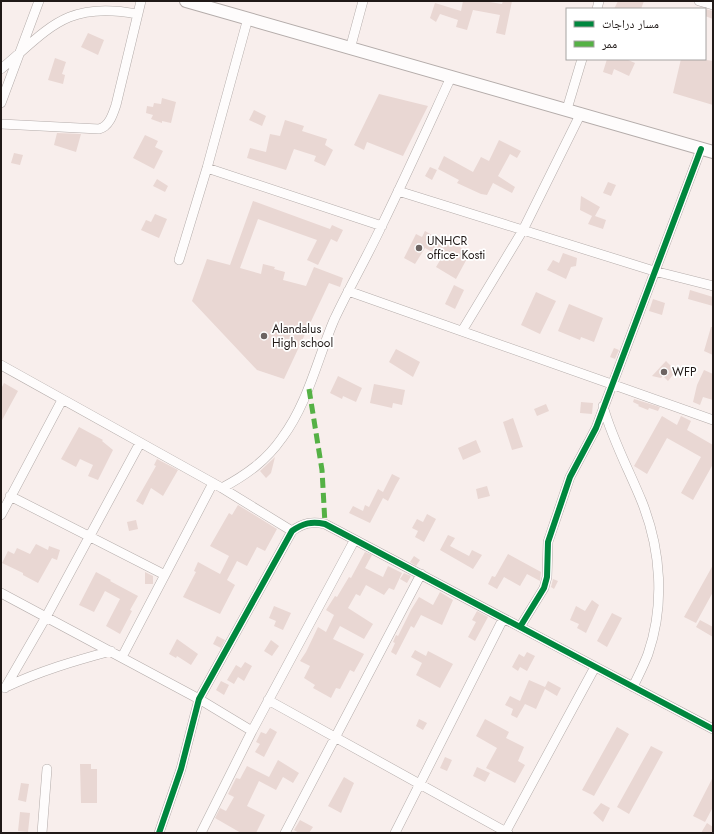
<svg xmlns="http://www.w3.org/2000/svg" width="714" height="834" viewBox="0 0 714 834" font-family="Jost,'Noto Naskh Arabic',sans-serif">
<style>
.building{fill:#e9d7d3}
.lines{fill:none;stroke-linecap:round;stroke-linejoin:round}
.street-casing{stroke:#b4acaa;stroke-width:10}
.secondary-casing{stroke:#b4acaa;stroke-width:14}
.street{stroke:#fefcfc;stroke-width:9}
.secondary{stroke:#fefcfc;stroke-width:12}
.quiet{stroke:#55b145;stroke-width:5;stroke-dasharray:10 5;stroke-linecap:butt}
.cycleway-casing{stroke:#fff;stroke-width:8}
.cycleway{stroke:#00873e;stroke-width:6}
.poi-dot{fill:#6c6462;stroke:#fff;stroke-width:1.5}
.labels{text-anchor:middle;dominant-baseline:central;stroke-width:3.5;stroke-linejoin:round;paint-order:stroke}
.poi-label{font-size:12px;fill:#201917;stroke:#fff;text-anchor:start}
</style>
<rect width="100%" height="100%" fill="#f8eeec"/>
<path class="building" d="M463 1H483L502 4 503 1H512L505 35 496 33 500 15 473 10 467 30 456 27 458 20 440 14 436 22 430 18 435 3 461 11Z
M618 1H644L641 9H614Z
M705 9 713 11V19L705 16Z
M88 33 104 40 98 55 81 47Z
M55 58 66 62 62 74 65 75 63 84 48 80Z
M607 59H626L635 63 629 76 614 69 612 75 603 72Z
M681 59H701L713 61V105L673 93Z
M379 94 428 106 403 156 367 142 364 150 354 145Z
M162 98 176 102 171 123 162 121V123L151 119 153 115 146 113 147 106 153 107 154 103 161 104Z
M254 110 266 116 262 126 249 120Z
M285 120 304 126 302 131 327 139 325 145 333 150 325 166 314 161 316 156 294 149 286 170 247 158 250 148 266 152 270 134 280 136Z
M57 133 81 134 76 152 54 145Z
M145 135 158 141 155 147 163 151 154 169 133 158Z
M499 140 521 151 517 158 510 154 498 176 515 187 512 193 493 183 487 195 481 194 457 183 459 180 438 169 444 156 473 172 481 157 489 161Z
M14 153 23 155 20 165 11 163Z
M430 167 437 170 432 180 425 176Z
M157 179 168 186 165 192 153 186Z
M608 182 616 185 611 196 603 193Z
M581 196 600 207 595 216 606 220 603 229 588 224 592 216 580 210Z
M253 201 330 229 332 225 343 230 337 242 331 239 318 265 307 260 317 240 258 219 240 268 261 274 263 264 275 267 274 269 285 272 283 280 306 286 314 267 343 278 340 287 329 283 284 379 257 370 192 301 207 259 230 265Z
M155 214 167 219 159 238 141 230 146 220 151 222Z
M425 231 451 246 453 243 470 253 456 279 436 267 442 257 425 248 415 264 404 258 416 234 422 237Z
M563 253 577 258 576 266 571 267 566 279 547 270 553 260 559 263Z
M454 285 464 290 455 309 445 304Z
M690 290 713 297V306L688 299Z
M536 292 556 301 540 334 521 325Z
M653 299 665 303 662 315 649 311Z
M569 304 603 318 594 342 581 337 580 340 558 331Z
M711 327H713V355L704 351Z
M614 348 619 350 615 359 610 357Z
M396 349 420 362 413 377 389 362Z
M666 361 676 371 668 381 663 376 661 378 652 376Z
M704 370 713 374V400L703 397 700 405 693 402 697 385Z
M338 376 362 388 356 402 343 396 342 399 330 393Z
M4 383 18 391 1 422V389Z
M374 384 405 390 402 405 393 403 392 408 370 403Z
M634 399 660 407 658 411 649 408 648 410 638 406 639 405 633 402Z
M581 402 593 403 592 414 580 413Z
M546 404 549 411 537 416 534 409Z
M662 416 677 425 681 416 691 421 687 430 713 445V464L693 500 681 493 701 457 667 438 647 474 634 466Z
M513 418 523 447 512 450 503 422Z
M79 427 103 440 102 441 113 450 98 480 88 476 93 465 80 459 76 467 61 459Z
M476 440 481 452 463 460 458 448Z
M275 457 271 473 266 478 260 471Z
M157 459 178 470 163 496 151 488 143 505 136 501 156 466 154 465Z
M392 474 400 478 396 485 388 501 383 498 370 523 349 513 353 506 363 511 365 505 369 507 378 489 383 492Z
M487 486 490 496 478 499 476 489Z
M238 505 277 529 265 551 257 547 247 566 237 561 227 580 235 585 220 614 183 597 196 572 194 571 198 562 220 574 229 556 210 546 229 513 232 515Z
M427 514 436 519 424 542 415 537 418 531 412 528 417 519 423 522Z
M136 520 138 529 129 531 127 522Z
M448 535 455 538 450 546 469 556 472 550 482 555 473 569 440 550Z
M36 544 48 550 49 546 60 550 57 560 52 558 38 583 23 575V573L2 563 8 551 14 554 17 548 30 554Z
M365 552 372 555 365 568 383 577 388 566 402 573 394 590 389 588 384 595 366 585 360 596 356 594 348 608 373 624 364 639 340 626 333 639 364 654 354 672 350 670 340 689 336 688 331 698 313 688 315 685 304 678 310 666 300 661 306 652 318 627 326 632 334 615 326 610 335 596 337 597 349 577 351 578Z
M508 554 541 572 540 581 527 574 520 586 504 577 497 589 488 584 492 576 495 577Z
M414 556 420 560 416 566 410 562Z
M713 565V592L696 623 684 617Z
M96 572 111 580 110 581 138 596 130 610 132 611 120 634 106 626 120 599 105 591 94 612 79 605Z
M145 572 153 576V584H145Z
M404 573 411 576 407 583 400 579Z
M553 579 558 581 554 589 551 587Z
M440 592 453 600 442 625 421 615 414 628 411 626 396 655 391 652 395 643 393 642 396 635 398 636 411 610 419 597 433 605Z
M592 600 599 605 586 633 577 628 579 624 570 620 576 606 585 611Z
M274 606 291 613 283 630 274 626 276 621 269 618Z
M477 611 488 617 475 641 468 637 476 622 472 620Z
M612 613 622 618 607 647 597 641Z
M700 620 713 627V637L696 627Z
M217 636 225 640 221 648 213 644Z
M177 639 198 654 191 665 177 656 176 658 169 654Z
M271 640 279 646 272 656 264 651Z
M415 650 426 656 428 651 453 664 440 688 416 675 422 663 411 657Z
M527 652 535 656 527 671 520 667 518 671 512 667 519 654 524 657Z
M245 662 252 666 244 681 238 677 234 684 227 680 236 665 241 668Z
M529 680 545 687 548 681 561 688 557 696 545 689 536 709 525 704 517 718 511 715 513 709 505 705 510 696 520 701Z
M221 681 229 685 224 695 216 690Z
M419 719 427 723 423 730 416 726Z
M485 719 509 732 506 738 524 747 518 761 525 765 515 783 486 768 497 748 476 736Z
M617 727 629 734 594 796 582 790Z
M270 728 277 732 264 757 255 752 260 744 256 742 261 732 266 734Z
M651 746 663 752 629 814 617 807Z
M445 757 452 760 447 771 440 768Z
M278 760 299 773 293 783 283 777 276 790 259 781 247 806 265 815 256 833H241L215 818 220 808 226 811 234 797 228 794 236 778 240 779 247 766 269 777Z
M80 764H91V769H97V803H81Z
M477 767 490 773 485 782 473 776Z
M344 777 354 783 341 813 328 806Z
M713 777V807L705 822 693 816Z
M21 783 29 784 26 802 18 800Z
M601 803 610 808 603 822 593 813Z
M20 812 30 813 28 832 18 831Z
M300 820 313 827 309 833H299L294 830Z
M707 823 713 827V833H701Z"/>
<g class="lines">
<defs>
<path id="street" d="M699 1 713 5
M597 9 599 1
M350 49 363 1
M1 69C48 30 66 0 137 14
M1 103 39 1
M567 109 582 59
M1 124 99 129C109 127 113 114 116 105L141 1
M207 168 382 226
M398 191 654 271 713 286
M179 260 207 168 248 18
M348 291 713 420
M462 331 523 230 581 113
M1 365 222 488 292 531
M603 406C612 439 629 470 642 502 661 550 665 605 648 654 644 665 638 676 633 687
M222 488C246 475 266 461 282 438 308 403 317 360 334 320 349 288 367 257 382 225 406 176 428 127 451 77
M10 496 165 575
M1 515 62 400
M1 593 199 699 252 731
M520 627 544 588 547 577 548 542 570 477 596 428 701 149
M122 657 213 483
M6 687C40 671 74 661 111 651
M5 688 46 617 140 443
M268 700 508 833
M42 833 47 769
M159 833 181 769 199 699 292 531C303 523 312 521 325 524L713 729
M201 833 252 731 354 541
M285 833 421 574
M395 833 503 619
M505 833 595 667"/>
<path id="secondary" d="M186 1 713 152"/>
</defs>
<use href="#street" class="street-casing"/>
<use href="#secondary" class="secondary-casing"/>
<use href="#street" class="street"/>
<use href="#secondary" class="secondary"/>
<path class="quiet" d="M309 389 322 470 325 524"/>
<defs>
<path id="cycleway" d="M520 627 544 588 547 577 548 542 570 477 596 428 701 149
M159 833 181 769 199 699 292 531C303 523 312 521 325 524L713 729"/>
</defs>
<use href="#cycleway" class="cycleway-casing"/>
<use href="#cycleway" class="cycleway"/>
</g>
<g class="poi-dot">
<circle cx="419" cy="248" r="4"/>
<circle cx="264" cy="336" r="4"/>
<circle cx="664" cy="372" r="4"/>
</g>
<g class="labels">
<g class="poi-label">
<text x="427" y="241">UNHCR<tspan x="427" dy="14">office- Kosti</tspan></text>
<text x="272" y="329">Alandalus<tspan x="272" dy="14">High school</tspan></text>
<text x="672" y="372">WFP</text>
</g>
</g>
<rect width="714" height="834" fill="none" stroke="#201917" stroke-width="4"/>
<rect x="566" y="8" width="140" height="52" fill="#ffffff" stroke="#a6a3a2"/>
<rect x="574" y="21" width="20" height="6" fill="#00873e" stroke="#a6a3a2"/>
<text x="602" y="28" font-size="12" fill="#201917">مسار دراجات</text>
<rect x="574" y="41" width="20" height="6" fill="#55b145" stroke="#a6a3a2"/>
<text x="602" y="48" font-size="12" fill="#201917">ممر</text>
</svg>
